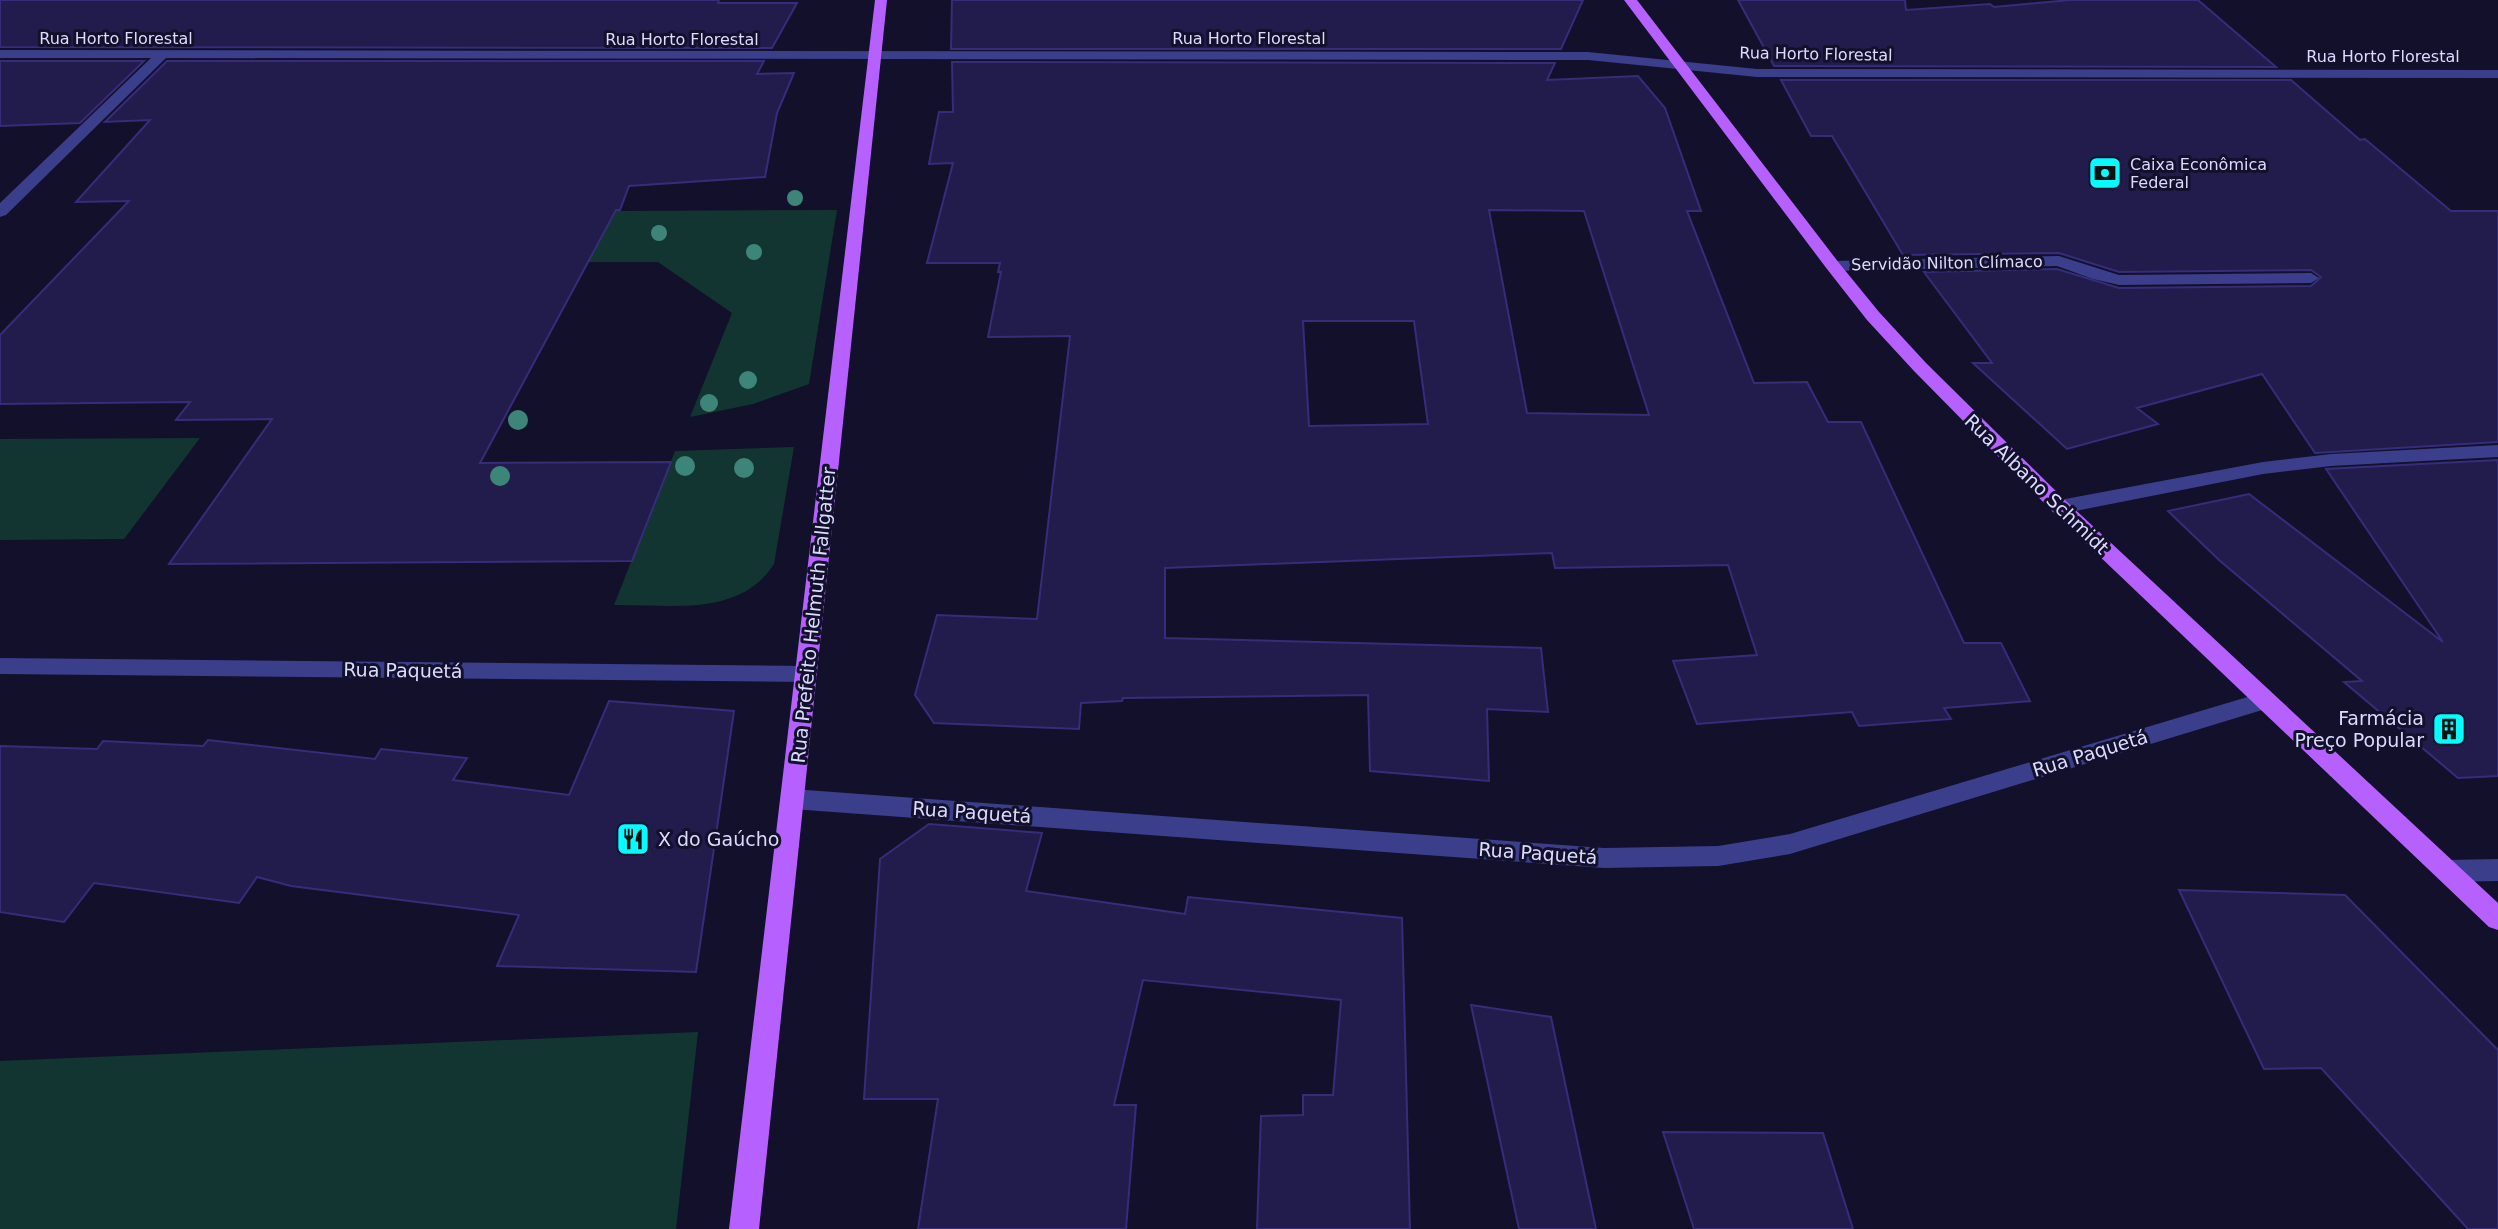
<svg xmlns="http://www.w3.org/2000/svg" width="2498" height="1229" viewBox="0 0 2498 1229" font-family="'DejaVu Sans',sans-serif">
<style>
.green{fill:#133531}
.building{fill:#211c4c;stroke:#352d79;stroke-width:2;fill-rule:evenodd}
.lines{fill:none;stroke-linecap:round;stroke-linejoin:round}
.street{fill:#3a3e8b;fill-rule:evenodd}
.primary{fill:#b661ff;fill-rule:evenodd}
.tree{fill:#3d8579}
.labels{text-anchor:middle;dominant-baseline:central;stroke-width:6;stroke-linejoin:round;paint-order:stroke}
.far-street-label{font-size:16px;fill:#dbdaff;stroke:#12102b}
.far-poi-label{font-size:16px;fill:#dbdaff;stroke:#12102b;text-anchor:start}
.street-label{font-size:19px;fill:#dbdaff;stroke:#12102b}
.poi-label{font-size:19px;fill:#dbdaff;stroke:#12102b;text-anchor:end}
</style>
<rect width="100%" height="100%" fill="#12102b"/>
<path class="green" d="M837 210 809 384 753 404 690 417 732 313 658 262H588L616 211Z
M200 438 124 539 0 540V439Z
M794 447 774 564C739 618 671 604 614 605L675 451Z
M698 1032 676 1229H0V1061Z"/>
<path class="building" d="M0 0H719L718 3H797L772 48 0 47Z
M952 0H1583L1561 49H951Z
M1738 0H1905L1906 10 1990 4 1994 7 2070 0H2198L2276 67 1774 66Z
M0 61H144L80 123 0 126Z
M167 61H764L757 74 794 73 777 113 765 177 629 186 620 210H616L480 463 671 462 632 561 169 564 272 419 176 420 190 402 0 404V335L129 201 76 202 150 120 105 122Z
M952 62 1555 63 1547 80 1638 76 1665 108 1701 211H1687L1754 383 1807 382 1828 422H1861L1964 643H2001L2030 701 1944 708 1951 719 1859 726 1852 712 1697 724 1673 661 1757 655 1728 565 1555 568 1552 553 1165 568V638L1541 648 1548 712 1487 709 1489 781 1370 771 1368 695 1123 698 1122 701 1081 703 1079 729 934 723 915 695 937 615 1037 619 1070 336 988 337 1001 272H998L1000 263H927L953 163 929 164 939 112H953ZM1489 210 1584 211 1649 415 1527 413ZM1303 321H1414L1428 424 1309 426Z
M1781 80H2291L2360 140 2365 139 2451 211H2498V442L2315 453 2262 374 2137 408 2158 424 2067 449 1973 363H1992L1924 272 2057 269 2119 288 2311 286 2321 277 2311 270 2119 272 2059 253 1903 255 1832 136H1811Z
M2498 460V776L2458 778 2344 682 2362 681 2219 560 2168 511 2249 494 2443 642 2326 469Z
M609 701 734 711 696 972 497 966 519 915 291 886 257 877 239 903 94 883 64 922 0 912V746L97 749 103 741 203 746 208 740 375 759 381 749 467 758 453 780 569 795Z
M929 824 1042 833 1026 891 1185 914 1188 897 1402 918 1410 1229H1257L1261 1116 1303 1115V1095H1333L1341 1000 1143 980 1114 1105H1136L1126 1229H918L938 1099H864L880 859Z
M2179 890 2345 895 2498 1050V1229H2468L2321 1068 2264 1069Z
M1471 1005 1551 1017 1596 1229H1519Z
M1663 1132 1823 1133 1853 1229H1694Z"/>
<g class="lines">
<path class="street" d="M0 50 1588 52 1757 69 2498 70V78L1757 77 1588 60 166 58 6 215 0 217V203L151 58H0Z
M2059 256 2119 275 2311 273 2319 278 2311 283 2119 285 2093 279 2057 266 1833 271 1825 266 1833 261Z
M2498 445V457L2331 466 2263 474 2060 514 2053 512 2050 507 2053 502 2060 500 2263 462 2331 454Z
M0 658 806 666 814 668 817 674 814 680 806 682 0 674Z
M2264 692 2272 695 2275 701 2272 707 1790 854 1718 866 1604 868 792 809 784 806 780 799 784 792 792 789 1604 848 1718 846 1790 834Z
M2498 859V881L2447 882 2438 878 2435 871 2438 864 2447 860Z"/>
<path class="primary" d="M875 0H887L759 1229H729Z
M1624 0H1637L1839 263 1879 312 1926 363 2067 502 2498 903V930L2489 927 2053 512 1914 371 1867 320 1827 269Z"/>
</g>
<g class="tree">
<circle cx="795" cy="198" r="8"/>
<circle cx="659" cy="233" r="8"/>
<circle cx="754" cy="252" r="8"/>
<circle cx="748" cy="380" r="9"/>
<circle cx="709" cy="403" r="9"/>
<circle cx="518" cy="420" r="10"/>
<circle cx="685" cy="466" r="10"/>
<circle cx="744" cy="468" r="10"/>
<circle cx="500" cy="476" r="10"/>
</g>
<defs>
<symbol id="bank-square" viewBox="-11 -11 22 22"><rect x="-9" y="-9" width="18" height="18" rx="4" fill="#06fbff" stroke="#12102b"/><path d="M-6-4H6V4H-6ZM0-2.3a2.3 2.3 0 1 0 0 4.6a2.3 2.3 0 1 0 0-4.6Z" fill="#111"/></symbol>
<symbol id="building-square" viewBox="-11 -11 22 22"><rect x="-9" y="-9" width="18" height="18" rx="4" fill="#06fbff" stroke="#12102b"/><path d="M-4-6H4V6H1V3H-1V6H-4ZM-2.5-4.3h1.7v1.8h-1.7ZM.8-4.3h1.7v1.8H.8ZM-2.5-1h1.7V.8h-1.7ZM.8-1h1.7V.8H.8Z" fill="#111"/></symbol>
<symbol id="restaurant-square" viewBox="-11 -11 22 22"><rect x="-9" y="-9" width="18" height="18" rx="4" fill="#06fbff" stroke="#12102b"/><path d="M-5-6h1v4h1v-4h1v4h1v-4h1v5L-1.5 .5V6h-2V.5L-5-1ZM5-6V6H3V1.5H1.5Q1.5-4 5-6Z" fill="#111"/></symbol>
</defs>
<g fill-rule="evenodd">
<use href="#bank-square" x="2086" y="154" width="38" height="38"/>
<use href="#building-square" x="2430" y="710" width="38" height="38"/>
<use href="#restaurant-square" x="614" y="820" width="38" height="38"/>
</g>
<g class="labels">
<g class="far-street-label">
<text x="116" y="38">Rua Horto Florestal</text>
<text x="1249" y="38">Rua Horto Florestal</text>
<text x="682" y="39">Rua Horto Florestal</text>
<text transform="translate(1816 54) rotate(1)">Rua Horto Florestal</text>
<text x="2383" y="56">Rua Horto Florestal</text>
<text transform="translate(1947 263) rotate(-1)">Servidão Nilton Clímaco</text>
</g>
<g class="far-poi-label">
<text x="2130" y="164">Caixa Econômica<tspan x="2130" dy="18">Federal</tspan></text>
</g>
<g class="street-label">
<text transform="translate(2037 484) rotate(44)">Rua Albano Schmidt</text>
<text transform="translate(813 615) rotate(-84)">Rua Prefeito Helmuth Fallgatter</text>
<text transform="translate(403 670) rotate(1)">Rua Paquetá</text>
<text transform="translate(2090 753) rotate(-17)">Rua Paquetá</text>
<text transform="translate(972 812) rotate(4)">Rua Paquetá</text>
<text transform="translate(1538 853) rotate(4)">Rua Paquetá</text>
</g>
<g class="poi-label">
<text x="2424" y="718">Farmácia<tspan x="2424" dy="22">Preço Popular</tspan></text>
<text x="658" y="839" text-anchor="start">X do Gaúcho</text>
</g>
</g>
</svg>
